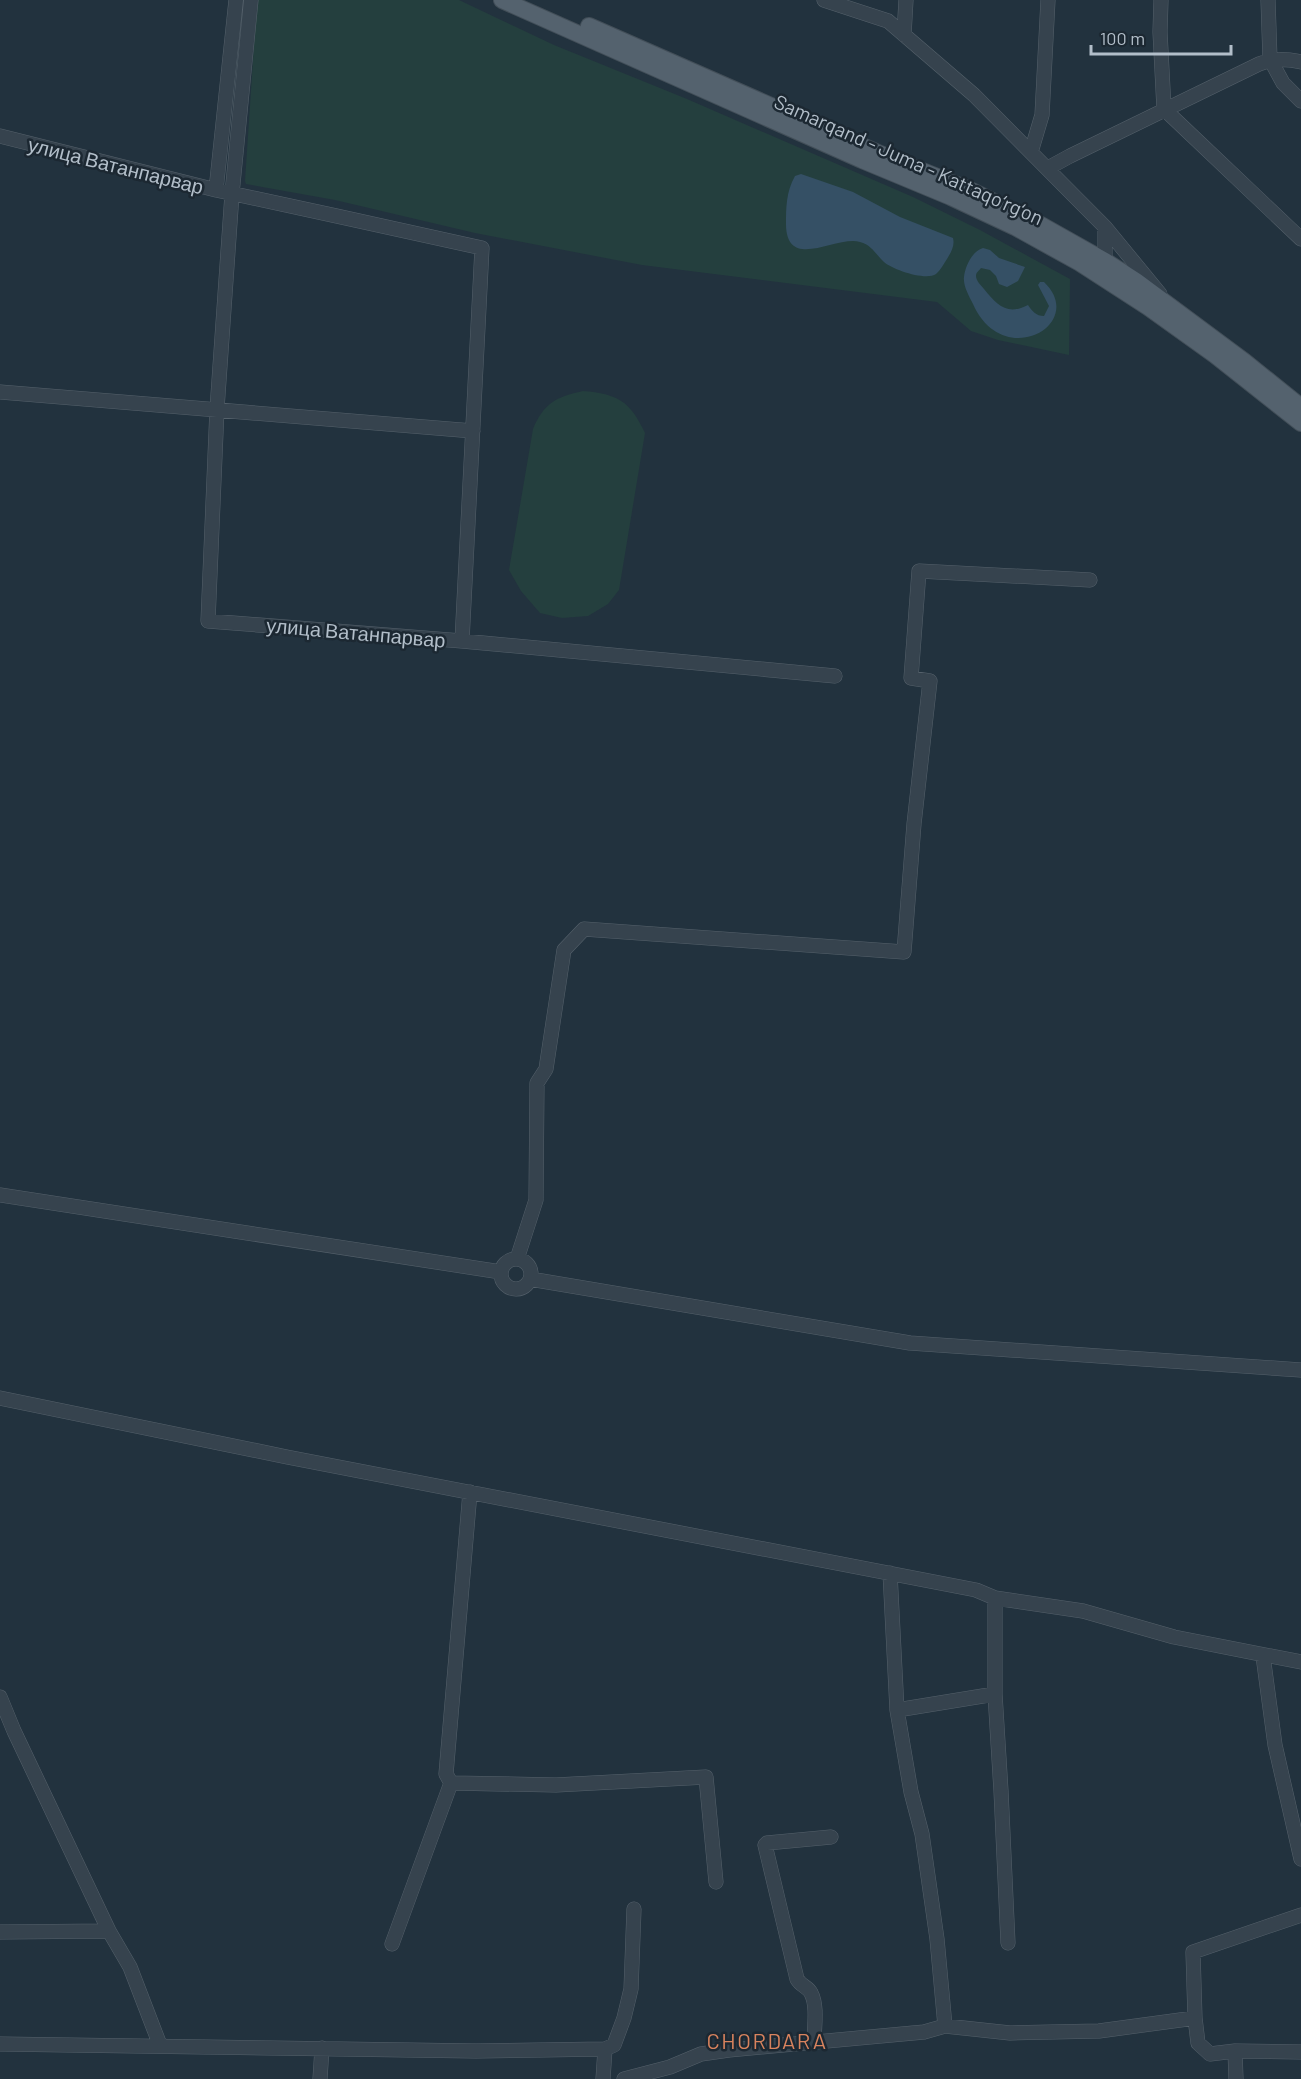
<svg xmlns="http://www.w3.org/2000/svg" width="1301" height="2079" viewBox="0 0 1301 2079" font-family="Barlow,sans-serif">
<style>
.green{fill:#243f3e}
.water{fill:#355065}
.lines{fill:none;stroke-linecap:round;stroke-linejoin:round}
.minor-casing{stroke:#55616b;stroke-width:15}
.major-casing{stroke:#434f59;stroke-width:18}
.minor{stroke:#36434e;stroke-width:14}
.major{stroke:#54626e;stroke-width:16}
.labels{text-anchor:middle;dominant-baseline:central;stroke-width:5;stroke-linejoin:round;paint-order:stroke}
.street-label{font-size:20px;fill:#b2bec9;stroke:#1c2832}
.quarter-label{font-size:22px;letter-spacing:1.5px;fill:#d8835e;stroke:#1c2832}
</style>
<rect width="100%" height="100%" fill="#22323e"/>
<path class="green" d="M257 0H459L554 45 687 99 913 197 980 230 1070 279 1069 355 998 340 971 331 937 302 642 265 475 233 335 200 246 184 245 181Z
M583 391C618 394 630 401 645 433L619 590 608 604 588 616 562 618 540 613 521 591 509 570 533 429C544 403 556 397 583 391Z"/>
<path class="water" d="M801 174 853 192 900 217 953 238C955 246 951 252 947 259 944 263 941 270 936 274 926 281 893 270 884 262 876 255 872 245 860 242 837 235 787 272 786 225 786 208 786 192 795 176Z
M983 248 990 250 999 258 1025 267 1018 281 1007 287 999 284 996 276 990 270 981 268C979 271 976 272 976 276 976 281 981 285 984 289 997 305 1007 316 1028 305 1032 311 1036 316 1044 316L1049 306 1038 285 1040 282H1044C1088 324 1003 372 973 304 969 296 963 286 964 277 965 267 972 251 983 248Z"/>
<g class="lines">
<defs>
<path id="minor" d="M824 0 888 21 974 95 1105 227V270
M1161 0 1160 32 1164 109 1301 239
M1268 0 1270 59 1283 83 1301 101
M904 35 906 0
M0 136 216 190C305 209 393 228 482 248L462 641 208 621 217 409 232 194 251 0
M1031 152 1042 115 1048 0
M1048 168 1070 156 1259 64C1274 58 1286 59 1301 62
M216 190 236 0
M1105 227 1160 294
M0 392 473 431
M462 641 835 676
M0 1195 501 1272
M517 1259 536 1200 537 1083 546 1069 564 950 584 929 904 952 914 824 930 681 911 678 919 571 1090 580
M501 1274a15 15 0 1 1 30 0a15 15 0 1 1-30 0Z
M530 1279 910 1343 1301 1370
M0 1398 287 1457 976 1590 995 1598
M890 1573 897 1710
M1263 1656 1275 1745 1301 1859
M0 1697 14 1731 109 1931
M451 1783 556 1785 706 1777 716 1882
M0 1932 109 1931 130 1967 160 2045
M1008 1943 1001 1791 995 1694V1598L1083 1611 1174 1637 1301 1662
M392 1944 451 1783 446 1774 470 1492
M1195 2018 1193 1952 1301 1915
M945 2026 1010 2033 1099 2031 1195 2018 1198 2043 1210 2054 1235 2051 1301 2052
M814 2043C814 2028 818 2006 811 1993 808 1987 801 1986 797 1979L765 1845 767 1843 831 1837
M0 2044 476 2051 605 2049 603 2079
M605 2049 614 2045 624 2018 631 1989 634 1909
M1235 2051 1236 2079
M320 2079 322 2048
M624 2079 670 2067 701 2054 729 2050 924 2032 945 2026 937 1939 922 1834 911 1792 897 1710 995 1694"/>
<path id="major" d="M502 0 862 160 951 197 1015 227 1080 263 1148 307 1215 355 1301 423
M589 26 878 153 972 191 1041 225 1105 261 1136 281 1245 362 1301 407"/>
</defs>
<use href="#minor" class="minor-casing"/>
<use href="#major" class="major-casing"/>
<use href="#minor" class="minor"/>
<use href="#major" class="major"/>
</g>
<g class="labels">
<g class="street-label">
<text transform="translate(909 159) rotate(24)">Samarqand - Juma - Kattaqo‘rg‘on</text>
<text transform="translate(116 165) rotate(14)">улица Ватанпарвар</text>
<text transform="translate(356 632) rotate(5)">улица Ватанпарвар</text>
</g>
<g class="quarter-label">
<text x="767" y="2040">CHORDARA</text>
</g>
</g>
<path d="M1091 45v9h140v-9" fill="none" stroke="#b2bec9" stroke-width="3"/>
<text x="1100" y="45" font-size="18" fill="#b2bec9" stroke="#1c2832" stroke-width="4.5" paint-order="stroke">100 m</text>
</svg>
